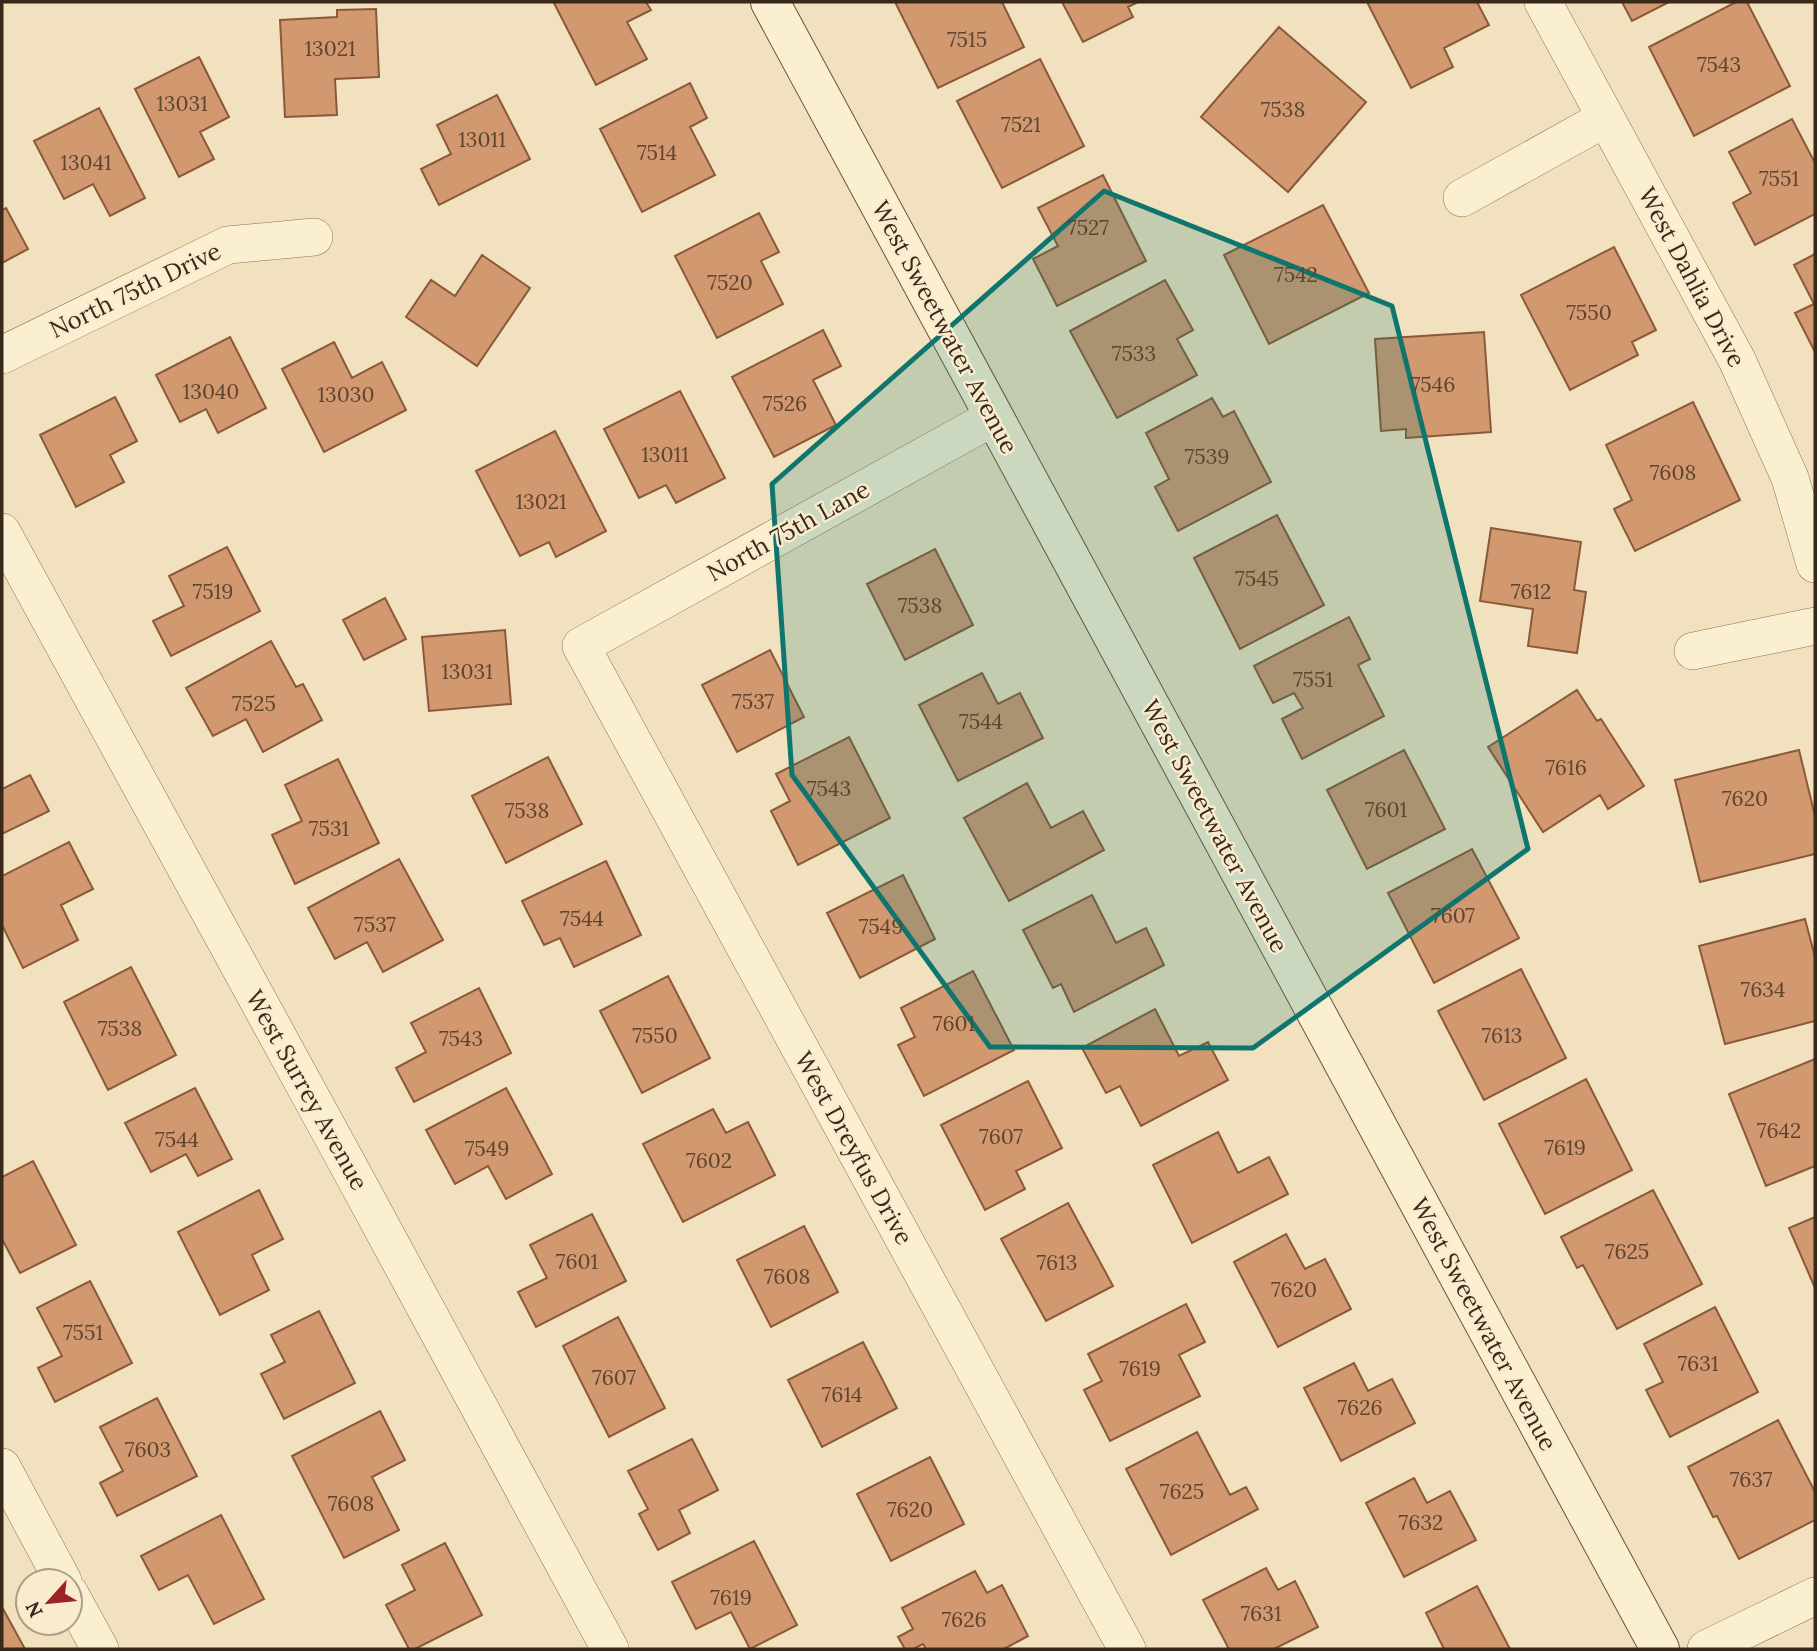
<svg xmlns="http://www.w3.org/2000/svg" width="1817" height="1651" viewBox="0 0 1817 1651" font-family="Lora,serif">
<style>
.building{fill:#d29971;stroke:#8b593a;stroke-width:2}
.lines{fill:none;stroke-linecap:round;stroke-linejoin:round}
.street-casing{stroke:#8b7155;stroke-width:38}
.secondary-casing{stroke:#6c5239;stroke-width:40}
.street{stroke:#fbefd2;stroke-width:37}
.secondary{stroke:#fbefd2;stroke-width:38}
.marked{fill:#0f766e;fill-opacity:0.2;stroke:#0f766e;stroke-width:5;stroke-linejoin:round}
.labels{text-anchor:middle;dominant-baseline:central;stroke-width:5;stroke-linejoin:round;paint-order:stroke}
.number-label{font-size:21px;fill:#5f4530}
.street-label{font-size:24px;fill:#39291b;stroke:#f8ebce}
</style>
<rect width="100%" height="100%" fill="#f1e1be"/>
<path class="building" d="M557 2H646L651 10 627 22 647 59 596 85 554 3Z
M895 2H1002L1024 47 938 88Z
M1062 2H1138L1128 7 1133 17 1083 42Z
M1367 2H1477L1489 25 1444 48 1453 67 1411 88Z
M1622 2H1669L1632 21Z
M1736 2H1747L1790 86 1694 136 1649 47Z
M376 9 379 77 335 79 337 115 285 117 280 20 337 17V10Z
M1279 27 1366 102 1288 192 1201 117Z
M199 57 229 117 200 132 214 159 179 177 135 89Z
M1040 59 1084 146 1002 188 957 101Z
M690 83 707 118 690 127 715 175 642 212 600 129Z
M497 95 530 159 439 205 421 169 451 154 437 125Z
M99 108 145 198 110 216 93 184 64 199 34 141Z
M1792 119 1815 163V214L1755 245 1733 203 1751 193 1729 152Z
M1103 175 1146 261 1057 306 1033 259 1058 246 1038 208Z
M1323 205 1369 293 1269 344 1224 255Z
M6 208 28 249 2 263V210Z
M759 213 779 252 761 261 783 304 717 338 675 256Z
M1614 247 1656 330 1632 342 1638 355 1570 390 1521 295Z
M1815 254V352L1795 313 1814 304 1794 265Z
M482 255 530 288 477 366 406 317 431 280 455 296Z
M1165 280 1193 330 1177 339 1197 375 1117 418 1070 331Z
M823 330 841 366 813 380 836 425 774 457 732 377Z
M1484 332 1491 432 1406 438V429L1381 431 1375 339Z
M230 337 266 408 218 433 206 409 180 422 156 375Z
M334 342 352 378 382 362 406 410 324 452 282 369Z
M680 391 725 478 676 503 666 485 639 498 604 429Z
M115 397 137 441 110 455 124 482 76 507 40 435Z
M1212 398 1223 417 1234 411 1271 482 1178 531 1155 487 1169 479 1146 433Z
M1693 402 1740 500 1635 551 1614 509 1632 500 1606 445Z
M555 431 606 531 556 557 549 542 520 556 476 471Z
M1277 515 1324 605 1240 649 1194 558Z
M1491 528 1581 542 1574 590 1586 592 1577 653 1528 646 1533 609 1480 601Z
M227 547 260 611 171 656 153 621 184 606 169 576Z
M935 549 973 625 905 660 867 584Z
M385 598 406 639 364 660 343 620Z
M1349 617 1370 659 1358 665 1384 716 1302 759 1282 719 1303 708 1294 693 1273 703 1254 666Z
M505 630 511 704 429 711 422 637Z
M271 641 296 687 303 684 322 720 263 752 246 719 213 736 186 688Z
M770 650 804 717 737 752 702 685Z
M982 673 998 704 1020 693 1043 738 958 781 919 705Z
M1577 690 1597 721 1601 719 1644 786 1608 809 1600 795 1543 832 1488 747Z
M849 737 890 818 798 865 771 811 790 801 776 774Z
M1404 750 1445 829 1367 869 1327 790Z
M1799 750 1815 816V854L1700 882 1675 780Z
M548 757 582 824 506 863 472 796Z
M338 759 379 843 295 884 272 835 302 821 285 785Z
M30 775 49 811 2 834V789Z
M1027 783 1051 828 1083 811 1104 850 1009 901 964 818Z
M69 842 93 889 61 905 78 940 23 968 2 925V876Z
M1472 849 1519 938 1434 983 1388 893Z
M399 859 443 940 383 972 367 942 335 959 308 908Z
M606 861 641 935 574 967 560 938 544 945 522 901Z
M903 875 935 939 860 978 827 913Z
M1092 895 1116 943 1146 928 1164 965 1074 1012 1061 984 1053 988 1023 930Z
M1805 919 1815 957V1021L1725 1044 1699 946Z
M131 967 176 1055 108 1090 64 1002Z
M1521 969 1566 1058 1484 1100 1438 1011Z
M973 971 1014 1050 924 1096 898 1045 915 1037 901 1008Z
M668 976 710 1058 642 1093 600 1011Z
M479 988 511 1053 414 1102 396 1068 426 1052 411 1023Z
M1155 1009 1179 1056 1208 1042 1228 1080 1141 1126 1120 1086 1106 1093 1082 1048Z
M1815 1059V1166L1766 1186 1729 1094Z
M1586 1079 1632 1170 1545 1214 1499 1124Z
M1028 1081 1062 1148 1016 1171 1025 1189 985 1210 941 1125Z
M195 1088 232 1159 198 1176 186 1154 151 1172 125 1123Z
M506 1088 552 1174 506 1199 488 1166 455 1184 426 1130Z
M713 1109 726 1133 748 1122 775 1175 683 1222 643 1144Z
M1218 1132 1238 1173 1269 1157 1288 1194 1192 1243 1153 1165Z
M33 1161 76 1245 20 1273 2 1239V1177Z
M259 1190 283 1239 252 1255 269 1290 220 1315 178 1232Z
M1653 1190 1702 1284 1617 1329 1583 1265 1577 1268 1561 1237Z
M1068 1203 1113 1286 1046 1321 1001 1239Z
M592 1214 626 1281 536 1327 518 1292 547 1278 530 1245Z
M1815 1217V1288L1789 1228Z
M804 1226 838 1292 771 1327 737 1260Z
M1286 1234 1305 1269 1325 1259 1351 1309 1278 1347 1234 1262Z
M90 1281 132 1363 55 1402 38 1368 62 1356 37 1308Z
M1186 1304 1205 1342 1179 1355 1200 1396 1110 1441 1084 1390 1102 1381 1088 1354Z
M1715 1307 1758 1392 1670 1437 1646 1390 1663 1382 1644 1344Z
M319 1311 355 1383 284 1419 261 1374 285 1362 271 1335Z
M618 1317 665 1408 609 1437 563 1346Z
M863 1342 897 1408 822 1447 788 1380Z
M1354 1363 1368 1391 1392 1379 1415 1423 1341 1461 1304 1388Z
M157 1398 197 1476 117 1516 100 1483 123 1471 100 1427Z
M380 1411 405 1460 372 1477 399 1530 344 1558 292 1456Z
M1778 1420 1815 1492V1520L1739 1559 1717 1516 1713 1517 1688 1467Z
M1197 1432 1230 1495 1246 1487 1258 1509 1171 1555 1126 1469Z
M692 1439 718 1490 679 1510 690 1533 658 1550 639 1514 648 1509 628 1471Z
M930 1457 964 1524 891 1561 857 1494Z
M1414 1478 1427 1503 1450 1491 1476 1540 1404 1577 1366 1503Z
M221 1515 264 1599 214 1624 188 1575 159 1590 141 1556Z
M754 1541 797 1625 750 1649 731 1612 696 1629 672 1582Z
M445 1543 482 1615 415 1649H409L386 1605 415 1590 402 1565Z
M1266 1568 1278 1590 1295 1581 1318 1627 1274 1649H1229L1203 1600Z
M975 1571 987 1593 1002 1585 1028 1636 1004 1649H926L923 1644 913 1649H905L898 1637 913 1629 902 1608Z
M1477 1586 1510 1649H1444L1426 1613Z
M2 1607 25 1649H2Z"/>
<g class="lines">
<defs>
<path id="street" d="M1543 2 1737 360 1790 478 1815 564
M1462 198 1606 118
M2 355 228 245 314 237
M994 417 581 646 1127 1649
M2 532 347 1163 610 1649
M1693 651 1815 626
M2 1467 63 1581
M70 1594 100 1649
M1706 1649 1815 1596"/>
<path id="secondary" d="M770 2 1660 1649"/>
</defs>
<use href="#street" class="street-casing"/>
<use href="#secondary" class="secondary-casing"/>
<use href="#street" class="street"/>
<use href="#secondary" class="secondary"/>
</g>
<path class="marked" d="M1104 191 1392 306 1528 849 1253 1048 990 1047 792 775 772 484Z"/>
<g class="labels">
<g class="number-label">
<text x="967" y="39">7515</text>
<text x="330" y="48">13021</text>
<text x="1719" y="64">7543</text>
<text x="182" y="103">13031</text>
<text x="1283" y="109">7538</text>
<text x="1021" y="124">7521</text>
<text x="482" y="139">13011</text>
<text x="657" y="152">7514</text>
<text x="86" y="162">13041</text>
<text x="1779" y="178">7551</text>
<text x="1088" y="227">7527</text>
<text x="1296" y="274">7542</text>
<text x="730" y="282">7520</text>
<text x="1589" y="312">7550</text>
<text x="1134" y="353">7533</text>
<text x="1433" y="384">7546</text>
<text x="211" y="391">13040</text>
<text x="346" y="394">13030</text>
<text x="785" y="403">7526</text>
<text x="665" y="454">13011</text>
<text x="1207" y="456">7539</text>
<text x="1673" y="472">7608</text>
<text x="541" y="501">13021</text>
<text x="1257" y="578">7545</text>
<text x="213" y="591">7519</text>
<text x="1531" y="591">7612</text>
<text x="920" y="605">7538</text>
<text x="467" y="671">13031</text>
<text x="1313" y="679">7551</text>
<text x="753" y="701">7537</text>
<text x="254" y="703">7525</text>
<text x="981" y="721">7544</text>
<text x="1566" y="767">7616</text>
<text x="829" y="788">7543</text>
<text x="1745" y="798">7620</text>
<text x="1386" y="809">7601</text>
<text x="527" y="810">7538</text>
<text x="329" y="828">7531</text>
<text x="1453" y="915">7607</text>
<text x="582" y="918">7544</text>
<text x="375" y="924">7537</text>
<text x="881" y="926">7549</text>
<text x="1763" y="989">7634</text>
<text x="954" y="1023">7601</text>
<text x="120" y="1028">7538</text>
<text x="655" y="1035">7550</text>
<text x="1502" y="1035">7613</text>
<text x="461" y="1038">7543</text>
<text x="1779" y="1130">7642</text>
<text x="1001" y="1136">7607</text>
<text x="177" y="1139">7544</text>
<text x="1565" y="1147">7619</text>
<text x="487" y="1148">7549</text>
<text x="709" y="1160">7602</text>
<text x="1627" y="1251">7625</text>
<text x="577" y="1261">7601</text>
<text x="1057" y="1262">7613</text>
<text x="787" y="1276">7608</text>
<text x="1294" y="1289">7620</text>
<text x="83" y="1332">7551</text>
<text x="1698" y="1363">7631</text>
<text x="1140" y="1368">7619</text>
<text x="614" y="1377">7607</text>
<text x="842" y="1394">7614</text>
<text x="1360" y="1407">7626</text>
<text x="148" y="1449">7603</text>
<text x="1751" y="1479">7637</text>
<text x="1182" y="1491">7625</text>
<text x="351" y="1503">7608</text>
<text x="910" y="1509">7620</text>
<text x="1421" y="1522">7632</text>
<text x="731" y="1597">7619</text>
<text x="1261" y="1613">7631</text>
<text x="964" y="1619">7626</text>
</g>
<g class="street-label">
<text transform="translate(1692 277) rotate(62)">West Dahlia Drive</text>
<text transform="translate(135 290) rotate(-26)">North 75th Drive</text>
<text transform="translate(945 327) rotate(62)">West Sweetwater Avenue</text>
<text transform="translate(788 531) rotate(-29)">North 75th Lane</text>
<text transform="translate(1215 826) rotate(62)">West Sweetwater Avenue</text>
<text transform="translate(307 1090) rotate(61)">West Surrey Avenue</text>
<text transform="translate(854 1148) rotate(61)">West Dreyfus Drive</text>
<text transform="translate(1484 1324) rotate(62)">West Sweetwater Avenue</text>
</g>
</g>
<rect width="1817" height="1651" fill="none" stroke="#39291b" stroke-width="7"/>
<g transform="translate(49 1602) rotate(243)"><circle r="33" fill="#f8ebce" stroke="#ac9d86" stroke-width="2"/>
<path d="M0-5L12 26L0 18L-12 26Z" fill="#9e2123"/>
<text y="-10" font-size="19" font-weight="bold" text-anchor="middle" fill="#39291b">N</text>
</g>
</svg>
